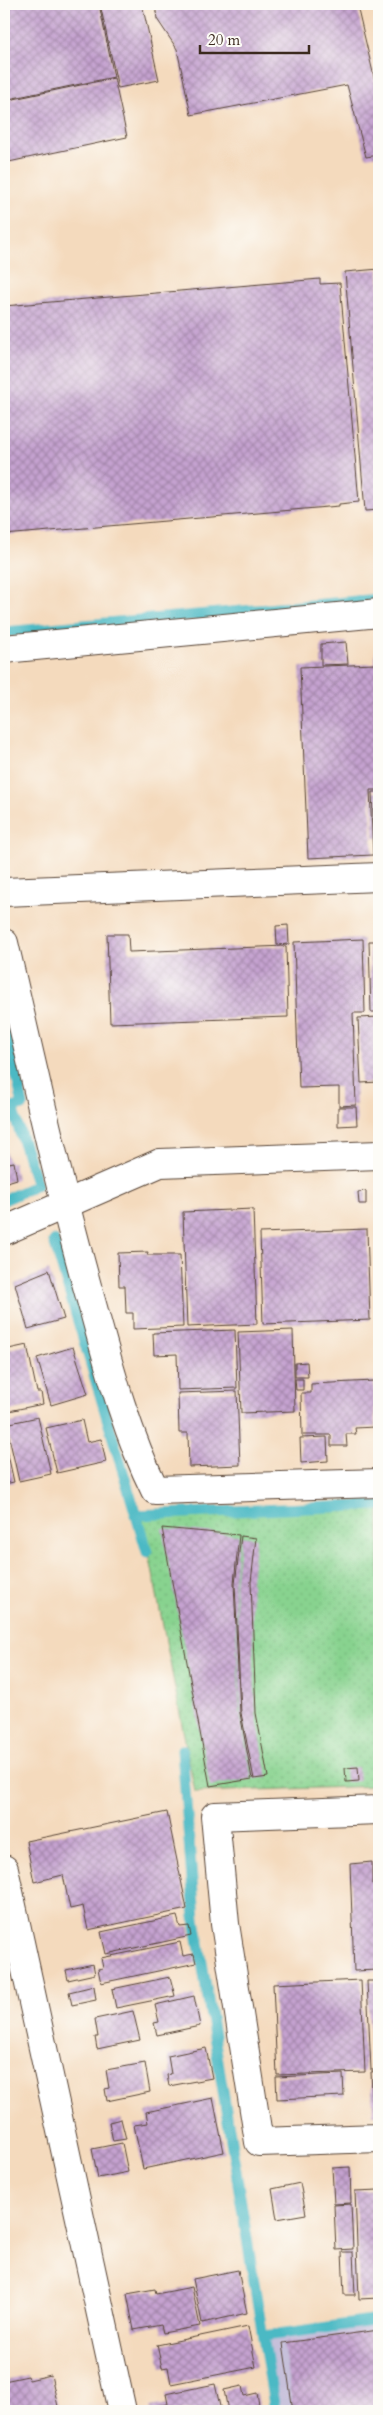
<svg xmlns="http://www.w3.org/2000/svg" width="383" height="2415" viewBox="0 0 383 2415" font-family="Cardo,serif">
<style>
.industrial{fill:#c6c0da}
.grass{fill:url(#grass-dots);stroke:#627e56}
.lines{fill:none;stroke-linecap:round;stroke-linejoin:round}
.stream{stroke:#4bb9c4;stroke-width:11}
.building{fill:url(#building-cross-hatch)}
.minor-casing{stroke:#574436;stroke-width:30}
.tertiary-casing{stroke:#574436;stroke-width:30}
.minor{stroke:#fff;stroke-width:28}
.tertiary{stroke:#fff;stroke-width:28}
</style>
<defs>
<pattern id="grass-dots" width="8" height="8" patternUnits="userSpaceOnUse" patternTransform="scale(1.25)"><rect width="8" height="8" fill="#88d38f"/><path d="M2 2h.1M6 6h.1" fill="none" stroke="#76b57b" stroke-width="1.8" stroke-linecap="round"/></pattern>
<pattern id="building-cross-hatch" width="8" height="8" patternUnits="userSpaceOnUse" patternTransform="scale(1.25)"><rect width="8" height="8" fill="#c5a2d0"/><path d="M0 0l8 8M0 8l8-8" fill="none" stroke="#a184a8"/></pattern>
</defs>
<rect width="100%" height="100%" fill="#fdfcf7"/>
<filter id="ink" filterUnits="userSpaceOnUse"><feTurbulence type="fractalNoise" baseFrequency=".02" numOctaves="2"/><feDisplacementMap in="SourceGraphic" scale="10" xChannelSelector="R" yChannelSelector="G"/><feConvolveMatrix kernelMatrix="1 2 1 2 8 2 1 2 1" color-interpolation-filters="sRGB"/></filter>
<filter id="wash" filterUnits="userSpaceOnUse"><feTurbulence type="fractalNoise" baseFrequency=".0096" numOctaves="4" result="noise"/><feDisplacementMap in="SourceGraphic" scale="20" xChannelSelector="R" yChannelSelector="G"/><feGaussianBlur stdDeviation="1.12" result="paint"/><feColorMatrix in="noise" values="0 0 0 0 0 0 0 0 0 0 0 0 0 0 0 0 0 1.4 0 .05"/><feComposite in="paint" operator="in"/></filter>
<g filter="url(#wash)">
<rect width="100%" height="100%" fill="#f4dabd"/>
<path class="industrial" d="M379 2325V2411H279L268 2340Z"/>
<path class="grass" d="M379 1509V1786L195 1792 142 1517Z"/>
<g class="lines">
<path class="stream" d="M4 632 379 599
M4 1018 23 1105 12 1108 37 1185 4 1200
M54 1241 147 1552
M135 1515 379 1505
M182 1750 195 1919 275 2411
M264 2336 379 2320"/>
</g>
<g id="blocks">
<path class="building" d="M4 4H99L114 77 4 100Z
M100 4H142L159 80 118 88Z
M155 4H328L329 9 357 5 379 98V155L366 157 347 85 191 115 177 49 157 19Z
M114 78 127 137 4 163V101Z
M379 269V510L365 511 345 272Z
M320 279V284L340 283 359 502 339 504V506L4 535V306Z
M346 642 348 664 321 665V644Z
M379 651V790H370L373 855 308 858 300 667 375 664V652Z
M372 792H379V838H374Z
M288 925 289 944 277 945 276 926Z
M107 934H128L129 952 286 946 288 1017 110 1023Z
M363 939 365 1013H353L356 1105 339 1106V1087L299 1088 294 942Z
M369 941H379V1012H371Z
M379 1017V1082L361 1083 358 1018Z
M338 1107H356L357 1125 338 1126Z
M4 1146 9 1163 14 1162 17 1179 4 1183Z
M366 1191V1204H359L358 1192Z
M253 1209 257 1324 187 1327 183 1212Z
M367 1229 370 1320 263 1324 260 1233Z
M148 1252 147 1255H180L183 1327 133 1329V1313H126L125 1286H119L118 1253Z
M49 1270 64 1319 28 1329 15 1284Z
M375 1285H379V1320H376Z
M235 1330 237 1388 178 1390 177 1354 154 1355 153 1333Z
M293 1330 295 1411 241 1413 238 1332Z
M27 1345 37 1392H41L43 1404 4 1412V1389L8 1388 4 1371V1350Z
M73 1347 88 1394 51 1405 37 1358Z
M307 1362 308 1377H295V1363Z
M295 1379H303V1390H296Z
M374 1381 375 1427 355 1428 356 1434H346L347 1446H331V1435H302L301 1393H311V1384Z
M237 1391 240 1465 189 1467 188 1433H179L178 1393Z
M38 1417 51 1474 19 1481 6 1424Z
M82 1420 87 1442 101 1439 106 1462 57 1473 46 1428Z
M327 1437 328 1461 301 1463 300 1438Z
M5 1441 14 1482 4 1484V1442Z
M162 1528 239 1535 234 1583 240 1713 252 1779 210 1786Z
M241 1536 256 1538 251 1582 256 1713 268 1777 254 1779 241 1713 235 1584Z
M358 1767 359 1781 346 1782 345 1768Z
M167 1812 187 1909 88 1930 83 1906 70 1909 63 1875 34 1882 26 1841Z
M372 1862V1884H379V1970L354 1971 350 1864Z
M177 1916 180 1927 189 1926 191 1936 106 1954 101 1932Z
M180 1942 183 1956 194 1954 196 1963 101 1983 98 1969 103 1968 101 1958Z
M93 1964 95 1974 68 1980 66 1970Z
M170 1977 175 1996 116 2008 112 1989Z
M361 1980 365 2072 277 2075 273 1984Z
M367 1981H379V2070H371Z
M94 1986 96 2000 72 2005 69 1992Z
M194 1996 200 2026 157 2035 154 2023 159 2022 155 2005Z
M133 2011 140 2040 97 2049 95 2037H98L95 2019Z
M206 2048 212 2078 169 2086 167 2075 171 2074 168 2056Z
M145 2063 150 2092 107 2101 105 2089 109 2088 106 2070Z
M379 2071V2114L373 2115 371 2072Z
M343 2074 344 2096 277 2099 276 2077Z
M213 2098 224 2152 143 2169 134 2125 148 2123 146 2112Z
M121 2119 126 2139 113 2141 109 2122Z
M122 2143 128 2172 98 2178 92 2149Z
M350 2167 351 2203 334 2204 332 2168Z
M300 2183 306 2214 277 2219 272 2189Z
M379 2190V2298L359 2299 355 2191Z
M351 2204 353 2249 336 2250 334 2205Z
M342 2252H353L355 2295H344Z
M238 2270 247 2313 202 2323 193 2279Z
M192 2287 200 2326 163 2333 161 2325 134 2330 127 2294 155 2289 156 2294Z
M248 2326 256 2367 171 2384 168 2367 162 2368 157 2345Z
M379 2330V2411H293L283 2343Z
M51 2375 59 2411H4V2381L28 2376 29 2380Z
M215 2384 221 2411H151L150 2407 168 2404 166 2394Z
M242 2386 244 2396 257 2393 260 2411H228L224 2390Z"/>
</g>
</g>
<g filter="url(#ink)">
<use href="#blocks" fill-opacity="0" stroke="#574436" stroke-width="1"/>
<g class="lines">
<defs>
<path id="minor" d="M4 649 379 613
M4 892 379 877
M4 943C32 1064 58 1184 92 1304 109 1366 126 1432 155 1490L379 1483
M379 1810 215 1816 225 1924 259 2142 379 2138
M4 1869 122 2411"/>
<path id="tertiary" d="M4 1231 160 1163 379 1155"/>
</defs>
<use href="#minor" class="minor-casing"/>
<use href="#tertiary" class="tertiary-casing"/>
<use href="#minor" class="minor"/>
<use href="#tertiary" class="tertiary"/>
</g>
</g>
<rect width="383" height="2415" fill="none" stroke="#fdfcf7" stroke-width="20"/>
<path d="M200 45v8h109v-8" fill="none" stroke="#3b2a1e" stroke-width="2.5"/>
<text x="208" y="45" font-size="15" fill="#3b2a1e" stroke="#fdfcf7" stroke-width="4" paint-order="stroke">20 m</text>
</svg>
